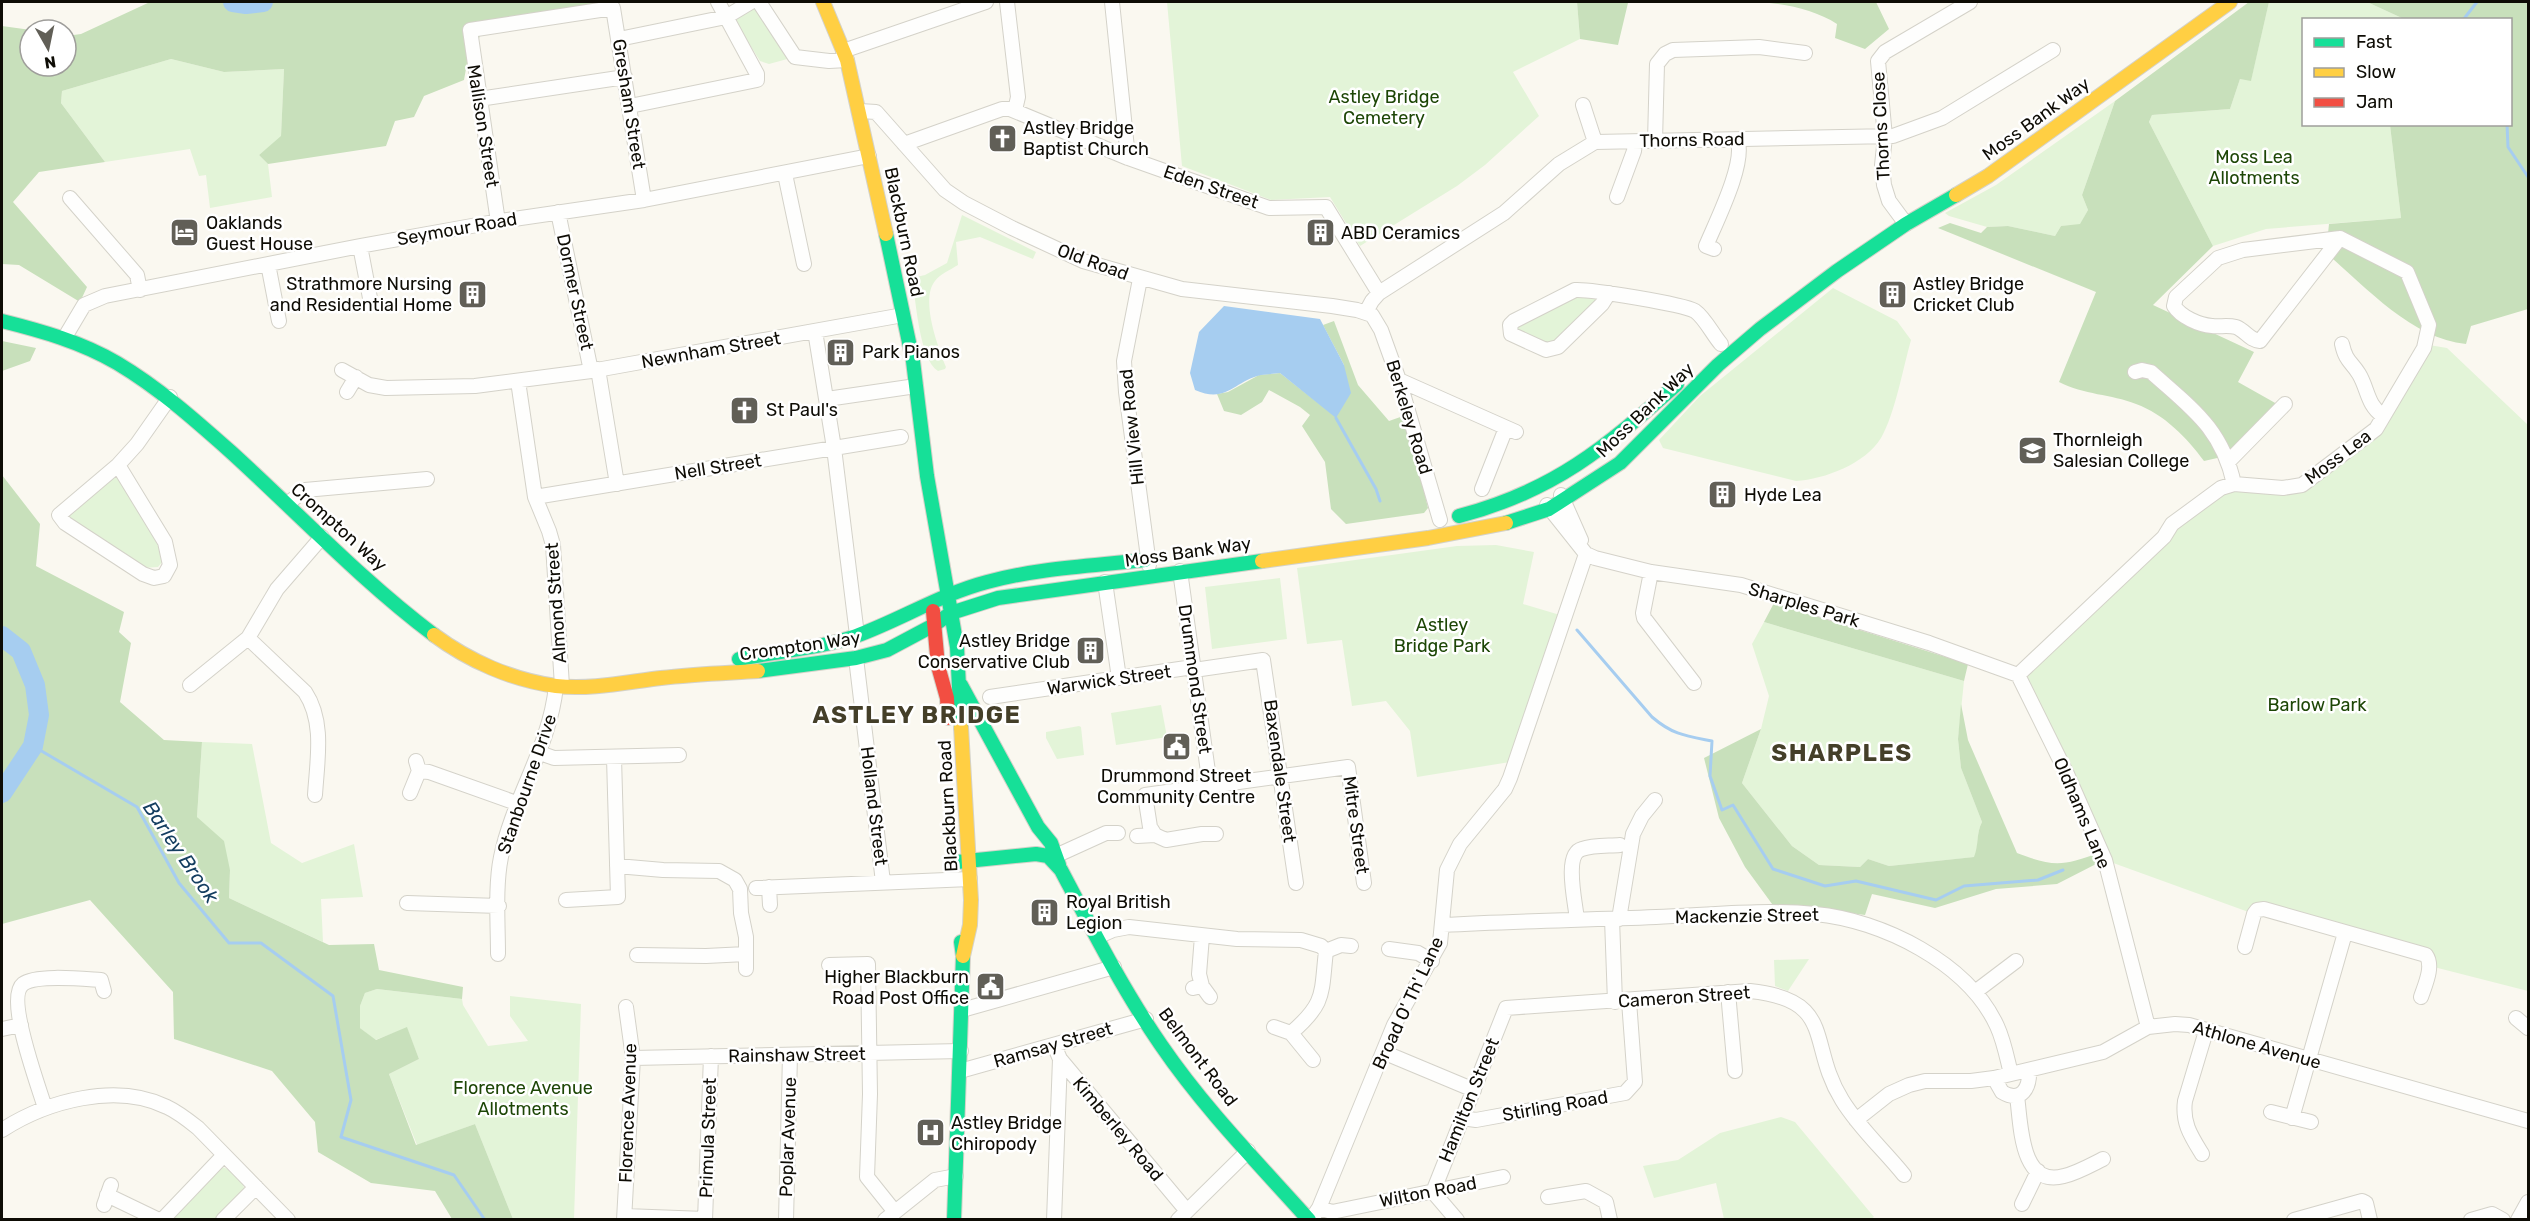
<svg xmlns="http://www.w3.org/2000/svg" width="2530" height="1221" viewBox="0 0 2530 1221" font-family="Rubik,sans-serif">
<style>
.green{fill:#e3f4d8}
.forest{fill:#c8e0bb}
.water{fill:#a6cdf0}
.lines{fill:none;stroke-linecap:round;stroke-linejoin:round}
.stream{stroke:#a6cdf0;stroke-width:3}
.river{stroke:#a6cdf0;stroke-width:20}
.street-casing{stroke:#d4d2c9;stroke-width:16}
.fast-casing{stroke:#d4d2c9;stroke-width:16}
.slow-casing{stroke:#d4d2c9;stroke-width:16}
.jam-casing{stroke:#d4d2c9;stroke-width:16}
.street{stroke:#fefefd;stroke-width:14}
.fast{stroke:#16e098;stroke-width:14}
.slow{stroke:#ffcf43;stroke-width:14}
.jam{stroke:#f24e42;stroke-width:14}
.labels{text-anchor:middle;dominant-baseline:central;stroke-width:5;stroke-linejoin:round;paint-order:stroke}
.park-label{font-size:18px;fill:#1d4606;stroke:#fff}
.street-label{font-size:18px;fill:#0e0c05;stroke:#fff}
.poi-label{font-size:18px;fill:#0e0c05;stroke:#fff;text-anchor:start}
.water-label{font-size:20px;font-style:italic;fill:#143e60;stroke:#fff}
.district-label{font-size:24px;font-weight:bold;letter-spacing:1.5px;fill:#443f29;stroke:#fff}
</style>
<rect width="100%" height="100%" fill="#faf8f0"/>
<path class="green" d="M1167 2H1577L1580 39 1513 72 1539 116 1485 165 1457 186 1360 246 1330 197 1271 200 1182 166Z
M2269 2H2367L2404 19 2304 20V124L2390 125 2401 218 2266 229 2213 246 2149 122 2152 115 2230 109 2240 79 2251 80Z
M755 6 791 58 769 64 760 61 733 18Z
M171 59 224 72 284 69 281 137 259 155 268 164 272 197 210 208 206 175 199 176 190 149 105 162 61 103 62 91Z
M2115 101 2082 195 2088 210 2080 225 2061 226 2055 236 2008 226 1987 227 1949 216 1945 213 1996 185Z
M962 215 1036 252 1033 259 980 237 956 242 958 265C950 270 940 274 935 281 920 299 938 347 946 367L945 369 938 371C919 359 916 300 912 278L925 275 947 263Z
M1833 288 1897 321 1911 340C1903 368 1895 414 1881 438 1865 464 1825 479 1796 481L1663 448 1659 440 1700 396Z
M1577 295 1594 297 1597 301 1551 345 1516 331 1515 327Z
M2429 345 2447 348 2528 425V991L2430 966V960L2264 909 2254 914 2105 860 2018 675 2172 524 2235 487 2295 494 2307 489 2376 429Z
M118 472 157 536 164 560 158 567 142 568 70 519 67 514Z
M1496 545 1534 552 1523 604 1560 615 1510 762 1417 777 1410 731 1386 701 1352 706 1342 640 1307 644 1297 568 1457 546Z
M1280 578 1287 639 1212 649 1205 587Z
M1764 622 1964 681 1958 739 1961 768 1982 822C1976 833 1979 845 1975 857L1889 866 1868 859 1860 867 1819 865 1792 846 1742 783 1761 729 1769 696 1752 644Z
M1161 705 1167 737 1116 745 1111 713Z
M1079 726 1081 727 1084 755 1057 759 1046 738V732Z
M202 742 252 744 271 843 302 863 354 844 363 897 321 899 323 942 229 898 230 870 197 817Z
M1809 959 1788 991 1775 986 1774 960Z
M377 989 462 999 463 1005 488 1046 528 1041 510 1016V996L581 1004 574 1219H513L475 1124 417 1145 389 1074 419 1059 407 1028 375 1040 360 1028V1006L365 993Z
M1781 1117 1795 1122 1874 1217 1870 1220 1724 1219 1716 1183 1654 1198 1643 1166 1678 1160 1720 1133Z
M220 1167C232 1168 244 1180 245 1192L217 1219 171 1220Z"/>
<path class="forest" d="M150 2H610L611 13 481 32 478 42 479 57 467 63 464 80 424 96 414 117 395 121 386 146 268 164 259 155 281 136 284 69 224 72 171 59 62 91 61 103 105 162 39 172 13 202 87 287 80 302 19 265 2 264V26L31 30 30 66H66V36L81 34Z
M1577 2H1644L1628 3 1618 45 1580 39Z
M1755 2H1876L1889 29 1865 49 1835 38 1837 24C1814 9 1782 3 1755 2Z
M2249 2H2269L2251 81 2240 79 2230 109 2152 115 2149 122 2213 246 2153 305 2254 352 2238 382 2277 404 2235 454 2204 461C2187 438 2164 414 2136 404 2111 394 2084 395 2059 382L2096 292 1938 228 1950 223 1981 233 1987 227 2008 226 2055 236 2061 226 2080 224 2088 210 2082 195 2115 101Z
M2367 2H2528V309L2471 326 2466 344C2412 339 2366 287 2326 253L2329 224 2401 218 2390 125 2510 124V20L2404 19Z
M1334 321 1358 385 1389 421 1406 415 1428 508 1424 513 1346 524 1331 509 1325 462 1302 426 1310 415 1300 407 1269 390 1262 402 1241 415 1224 411 1217 394 1228 392 1259 375 1280 373 1336 417 1344 365 1323 325Z
M2 341 36 348 30 361 2 371Z
M2 475 40 524 36 566 124 612 119 632 131 643 120 702 164 740 202 742 197 817 224 841 230 870 229 898 329 945 374 944 379 970 463 987 462 999 377 989 365 993 360 1006V1028L376 1040 407 1027 419 1059 389 1074 416 1145 475 1124 513 1219H452L435 1191 371 1183 318 1152 315 1122 272 1071 174 1039 173 992 90 900 2 924Z
M1774 603 1968 664 1964 681 1764 622Z
M1961 704 1968 740 2017 853C2053 867 2063 866 2099 853L2102 861 2057 884 1996 889 1935 908 1872 894 1865 915 1812 908H1775L1745 867 1719 818 1704 758 1761 729 1742 783 1792 846 1819 865 1860 867 1868 859 1889 866 1974 857C1979 845 1976 833 1982 822L1961 768 1958 739Z"/>
<path class="water" d="M1224 306 1320 319 1344 365 1351 393 1336 418 1280 373C1274 374 1267 374 1261 375 1234 381 1227 404 1195 390L1190 373 1199 332Z"/>
<g class="lines">
<path class="stream" d="M2463 20 2477 2
M2507 124 2508 147 2528 177
M1336 418 1376 489 1380 501
M1577 630 1652 717C1673 735 1686 736 1712 741L1710 776 1722 810 1733 805 1773 869 1825 886 1856 881 1936 900 1964 886 2038 880 2063 870
M33 746 137 807 179 883 229 943H261L333 996 351 1100 341 1137 454 1175 485 1220"/>
<path class="river" d="M233 2 246 4 263 2
M2 636 21 651 35 685 39 715 33 746 2 793"/>
<defs>
<path id="street" d="M759 2 795 57 829 61 847 60
M1007 2 1018 97 1015 110
M1112 2 1128 158
M619 39 726 17 751 2
M843 51 986 2
M479 99 625 77
M1583 105 1595 142
M630 106 757 80V74L718 2
M860 111 876 112 945 190 964 203 1012 228 1083 261 1182 289 1332 306 1357 310 1372 315 1381 330 1399 380 1440 520
M1655 141 1657 64 1665 54 1673 50 1759 47 1805 53
M904 144 1002 109H1010L1128 158 1269 208 1326 207 1379 293
M785 174 804 264
M1617 197 1634 151 1635 142
M70 198 137 275 140 290
M558 212 591 371
M498 222 470 30 613 8 644 200
M1906 224 1889 201 1884 185 1882 165 1885 137 1878 61 1885 52 1970 2
M360 246 370 298
M1714 249 1706 246C1715 224 1747 161 1737 140
M268 264 279 321
M1140 279 1124 361 1126 392 1149 565
M1609 293 1602 304 1558 347 1546 350 1511 334 1510 325 1514 321 1575 290C1590 289 1682 304 1695 311 1705 318 1713 335 1721 344
M1366 312 1372 301 1379 293 1504 213 1559 164 1595 142 1893 136 1942 118 2053 50
M815 331 834 448 857 635
M65 337 84 305 105 296 360 246 494 222 644 200 869 156
M2342 344C2346 362 2351 361 2359 374 2368 389 2367 405 2383 416
M598 369 617 484
M342 370 369 385 386 388 475 386 591 371 903 315
M2135 372 2142 370 2151 372C2191 408 2222 428 2234 484
M1399 380 1516 432
M518 381 535 497 549 531 553 545 562 686
M347 392 356 377
M827 399 916 386
M2228 462 2285 404
M118 465 165 542 170 565 164 576 154 578 143 574 65 523 59 515 118 465 137 444 170 397
M1482 489 1506 428
M1561 495 1581 540
M535 497 901 437
M287 504 305 490 427 479
M1547 505 1586 554 1595 558 1651 572 1741 585 1929 643 2018 675
M1180 571 1210 786
M1651 572 1643 613 1644 618 1694 683
M1105 582 1119 678
M248 638 305 692C325 722 317 761 315 795
M856 658 883 882
M1194 670 1263 660 1296 883
M2018 675 2164 537 2172 524 2221 488 2234 484 2283 488 2302 485 2376 429 2424 348 2429 325 2407 272 2340 238 2243 250 2218 258 2176 297 2174 306C2181 317 2199 325 2212 326 2219 327 2228 325 2236 327 2246 331 2249 340 2260 341L2340 238
M2018 675 2067 774 2105 860 2148 1027
M190 685 248 638 277 589 322 537
M990 697 1193 667
M540 753 554 758 679 755
M419 771 429 772 519 804
M410 793 419 771 416 761
M1155 835 1150 827 1145 795 1348 767 1364 883
M1137 836 1155 835 1166 840 1202 834H1216
M1051 858 1106 833H1118
M617 866 663 870 719 871 735 880 740 889 741 913 746 937V969
M769 887 770 905
M756 888 970 879
M566 900 618 897 614 758
M407 903 499 906
M1612 919 1615 1002
M1619 919 1633 834 1642 816 1655 800
M1577 920C1576 905 1563 854 1582 849 1593 845 1608 846 1620 845
M1443 925C1514 921 1585 920 1656 917 1708 915 1763 909 1815 914 1882 920 1968 963 1997 1026 2004 1041 2007 1058 2011 1074
M1097 937 1113 930 1129 927 1237 939 1301 940 1321 946 1326 951 1341 945 1351 946
M2245 947 2254 914 2257 910 2264 909 2426 955C2434 966 2425 985 2421 997
M1389 949 1418 953 1432 961
M498 954C498 924 495 886 501 857 513 798 550 747 556 686
M637 955 706 956 746 954
M829 965 868 964 870 1094 867 1177 895 1212
M1202 986 1199 974 1202 936
M1193 988 1202 986 1210 997
M1728 992 1735 1071
M1975 992 2016 961
M962 1010 1114 967
M2516 1018 2528 1028
M1274 1027 1291 1033 1313 1060
M2 1029 21 1025
M1291 1033C1326 1003 1321 994 1326 951
M1054 1045 1060 1059 1187 1211
M1383 1052 1474 1090
M633 1058 961 1051
M960 1071 1146 1019
M1994 1078 2002 1092C2022 1104 2030 1087 2029 1070
M2017 1096C2021 1124 2020 1188 2064 1176 2077 1173 2091 1165 2103 1159
M45 1108C39 1087 5 998 23 984 36 974 84 979 101 980L104 991
M2271 1112 2311 1122
M1462 1118 1476 1120 1625 1093 1635 1082 1629 1001
M2292 1118 2345 933
M1856 1120 1889 1094 1909 1085 1925 1081H1971L1994 1078 2103 1052 2148 1027 2175 1024 2189 1025 2528 1121
M2 1130C47 1101 116 1082 167 1107 178 1112 188 1120 198 1128L288 1220
M2202 1154C2191 1136 2182 1123 2185 1101L2206 1031
M1433 1192 1506 1008 1750 991C1837 1000 1807 1044 1842 1100 1859 1128 1884 1150 1904 1175
M1433 1192 1457 1220
M107 1195 159 1220
M1548 1197 1586 1191 1606 1202 1610 1220
M2022 1204 2038 1171
M104 1205 111 1185
M1319 1208 1332 1212 1503 1177
M625 1216 705 1219
M162 1220 224 1155
M223 1220 256 1187
M624 1220 633 1058 626 1007
M705 1220 711 1056
M786 1220 790 1055
M885 1220 935 1180 956 1176
M1054 1220 1060 1059
M1178 1220 1248 1151
M1311 1220 1319 1208 1394 1025 1440 943 1447 870 1460 844 1505 789 1510 778 1586 554
M2294 1220 2362 1201 2366 1203 2370 1220
M2471 1220 2492 1214 2503 1220
M2518 1220 2528 1202"/>
<path id="fast" d="M886 234 913 361 927 476 957 647 961 727
M2 321C42 331 81 342 117 363 159 388 195 420 231 452 298 513 362 581 434 635
M1459 516C1554 491 1605 448 1677 384
M1506 523 1549 509 1620 463 1718 365 1760 329 1837 271 1906 224 1956 195
M739 659C778 651 818 649 856 636 900 620 941 594 987 582 1038 568 1092 566 1145 560
M758 671 856 658 887 650 934 625 951 613 998 598 1262 561
M961 685 1038 827 1051 843 1059 865
M957 862 1036 854 1048 856 1061 870C1092 929 1123 990 1161 1045 1204 1108 1258 1163 1309 1220
M954 1220 963 956 961 942"/>
<path id="slow" d="M823 2 847 60 886 234
M1956 195 1988 176 2230 2
M1262 561 1428 538 1506 523
M434 635C469 661 512 680 556 686 590 690 627 682 661 678 693 674 726 673 758 671
M961 727 971 900 970 925 963 956"/>
<path id="jam" d="M933 611 938 666 947 698 948 718"/>
</defs>
<use href="#street" class="street-casing"/>
<use href="#fast" class="fast-casing"/>
<use href="#slow" class="slow-casing"/>
<use href="#jam" class="jam-casing"/>
<use href="#street" class="street"/>
<use href="#fast" class="fast"/>
<use href="#slow" class="slow"/>
<use href="#jam" class="jam"/>
</g>
<defs>
<symbol id="church-square" viewBox="-11 -11 22 22"><rect x="-9" y="-9" width="18" height="18" rx="4" fill="#615f57" stroke="#fff"/><path d="M-1.2-6h2.4v3.5h3.3v2.4h-3.3V6h-2.4V-.1h-3.3v-2.4h3.3Z" fill="#fff"/></symbol>
<symbol id="hotel-square" viewBox="-11 -11 22 22"><rect x="-9" y="-9" width="18" height="18" rx="4" fill="#615f57" stroke="#fff"/><path d="M-6-4.5h1.5V1H6V5H4.5V3h-9V5H-6ZM-4 0a1.8 1.8 0 1 1 3.6 0ZM.5 0V-2.5h3Q6-2.5 6 0Z" fill="#fff"/></symbol>
<symbol id="building-square" viewBox="-11 -11 22 22"><rect x="-9" y="-9" width="18" height="18" rx="4" fill="#615f57" stroke="#fff"/><path d="M-4-6H4V6H1V3H-1V6H-4ZM-2.5-4.3h1.7v1.8h-1.7ZM.8-4.3h1.7v1.8H.8ZM-2.5-1h1.7V.8h-1.7ZM.8-1h1.7V.8H.8Z" fill="#fff"/></symbol>
<symbol id="school-square" viewBox="-11 -11 22 22"><rect x="-9" y="-9" width="18" height="18" rx="4" fill="#615f57" stroke="#fff"/><path d="M0-5L7-2L0 1L-7-2ZM-4 1L0 2.5L4 1V4Q0 6-4 4Z" fill="#fff"/></symbol>
<symbol id="civic-square" viewBox="-11 -11 22 22"><rect x="-9" y="-9" width="18" height="18" rx="4" fill="#615f57" stroke="#fff"/><path d="M-.6-6.5H3V-4.5H.6V-3L4-1V1h2V6H-6V1h2V-1L-.6-3ZM-1.2 2.5V6h2.4V2.5Z" fill="#fff"/></symbol>
<symbol id="hospital-square" viewBox="-11 -11 22 22"><rect x="-9" y="-9" width="18" height="18" rx="4" fill="#615f57" stroke="#fff"/><path d="M-5-5h3v3.5h4V-5h3V5h-3V1.5h-4V5h-3Z" fill="#fff"/></symbol>
</defs>
<g fill-rule="evenodd">
<use href="#church-square" x="986" y="122" width="33" height="33"/>
<use href="#hotel-square" x="168" y="216" width="33" height="33"/>
<use href="#building-square" x="1304" y="216" width="33" height="33"/>
<use href="#building-square" x="456" y="278" width="33" height="33"/>
<use href="#building-square" x="1876" y="278" width="33" height="33"/>
<use href="#building-square" x="824" y="336" width="33" height="33"/>
<use href="#church-square" x="728" y="394" width="33" height="33"/>
<use href="#school-square" x="2016" y="434" width="33" height="33"/>
<use href="#building-square" x="1706" y="478" width="33" height="33"/>
<use href="#building-square" x="1074" y="634" width="33" height="33"/>
<use href="#civic-square" x="1160" y="730" width="33" height="33"/>
<use href="#building-square" x="1028" y="896" width="33" height="33"/>
<use href="#civic-square" x="974" y="970" width="33" height="33"/>
<use href="#hospital-square" x="914" y="1116" width="33" height="33"/>
</g>
<g class="labels">
<g class="park-label">
<text x="1384" y="97">Astley Bridge<tspan x="1384" dy="21">Cemetery</tspan></text>
<text x="2254" y="157">Moss Lea<tspan x="2254" dy="21">Allotments</tspan></text>
<text x="1442" y="625">Astley<tspan x="1442" dy="21">Bridge Park</tspan></text>
<text x="2317" y="705">Barlow Park</text>
<text x="523" y="1088">Florence Avenue<tspan x="523" dy="21">Allotments</tspan></text>
</g>
<g class="street-label">
<text transform="translate(629 104) rotate(81)">Gresham Street</text>
<text transform="translate(2036 119) rotate(-36)">Moss Bank Way</text>
<text transform="translate(483 126) rotate(81)">Mallison Street</text>
<text transform="translate(1881 126) rotate(-93)">Thorns Close</text>
<text transform="translate(1692 140) rotate(-1)">Thorns Road</text>
<text transform="translate(1211 187) rotate(19)">Eden Street</text>
<text transform="translate(457 229) rotate(-10)">Seymour Road</text>
<text transform="translate(904 232) rotate(78)">Blackburn Road</text>
<text transform="translate(1093 262) rotate(20)">Old Road</text>
<text transform="translate(575 292) rotate(78)">Dormer Street</text>
<text transform="translate(711 350) rotate(-10)">Newnham Street</text>
<text transform="translate(1645 410) rotate(-44)">Moss Bank Way</text>
<text transform="translate(1409 417) rotate(73)">Berkeley Road</text>
<text transform="translate(1132 427) rotate(-96)">Hill View Road</text>
<text transform="translate(2338 457) rotate(-37)">Moss Lea</text>
<text transform="translate(718 467) rotate(-9)">Nell Street</text>
<text transform="translate(339 527) rotate(42)">Crompton Way</text>
<text transform="translate(1188 552) rotate(-8)">Moss Bank Way</text>
<text transform="translate(556 603) rotate(-94)">Almond Street</text>
<text transform="translate(1804 605) rotate(17)">Sharples Park</text>
<text transform="translate(800 646) rotate(-8)">Crompton Way</text>
<text transform="translate(1195 679) rotate(82)">Drummond Street</text>
<text transform="translate(1109 680) rotate(-8)">Warwick Street</text>
<text transform="translate(1280 771) rotate(82)">Baxendale Street</text>
<text transform="translate(527 784) rotate(-71)">Stanbourne Drive</text>
<text transform="translate(874 806) rotate(83)">Holland Street</text>
<text transform="translate(948 806) rotate(-93)">Blackburn Road</text>
<text transform="translate(2082 813) rotate(67)">Oldhams Lane</text>
<text transform="translate(1356 825) rotate(82)">Mitre Street</text>
<text transform="translate(1747 916) rotate(-1)">Mackenzie Street</text>
<text transform="translate(1684 997) rotate(-4)">Cameron Street</text>
<text transform="translate(1408 1003) rotate(-65)">Broad O' Th' Lane</text>
<text transform="translate(1053 1045) rotate(-16)">Ramsay Street</text>
<text transform="translate(2257 1045) rotate(16)">Athlone Avenue</text>
<text transform="translate(797 1055) rotate(-1)">Rainshaw Street</text>
<text transform="translate(1198 1057) rotate(53)">Belmont Road</text>
<text transform="translate(1469 1100) rotate(-68)">Hamilton Street</text>
<text transform="translate(1555 1106) rotate(-10)">Stirling Road</text>
<text transform="translate(628 1113) rotate(-88)">Florence Avenue</text>
<text transform="translate(1118 1129) rotate(50)">Kimberley Road</text>
<text transform="translate(788 1137) rotate(-88)">Poplar Avenue</text>
<text transform="translate(708 1138) rotate(-88)">Primula Street</text>
<text transform="translate(1428 1192) rotate(-11)">Wilton Road</text>
</g>
<g class="poi-label">
<text x="1023" y="128">Astley Bridge<tspan x="1023" dy="21">Baptist Church</tspan></text>
<text x="206" y="223">Oaklands<tspan x="206" dy="21">Guest House</tspan></text>
<text x="1341" y="233">ABD Ceramics</text>
<text x="452" y="284" text-anchor="end">Strathmore Nursing<tspan x="452" dy="21">and Residential Home</tspan></text>
<text x="1913" y="284">Astley Bridge<tspan x="1913" dy="21">Cricket Club</tspan></text>
<text x="862" y="352">Park Pianos</text>
<text x="766" y="410">St Paul's</text>
<text x="2053" y="440">Thornleigh<tspan x="2053" dy="21">Salesian College</tspan></text>
<text x="1744" y="495">Hyde Lea</text>
<text x="1070" y="641" text-anchor="end">Astley Bridge<tspan x="1070" dy="21">Conservative Club</tspan></text>
<text x="1176" y="776" text-anchor="middle">Drummond Street<tspan x="1176" dy="21">Community Centre</tspan></text>
<text x="1066" y="902">Royal British<tspan x="1066" dy="21">Legion</tspan></text>
<text x="969" y="977" text-anchor="end">Higher Blackburn<tspan x="969" dy="21">Road Post Office</tspan></text>
<text x="951" y="1123">Astley Bridge<tspan x="951" dy="21">Chiropody</tspan></text>
</g>
<g class="water-label">
<text transform="translate(181 852) rotate(56)">Barley Brook</text>
</g>
<g class="district-label">
<text x="917" y="715">ASTLEY BRIDGE</text>
<text x="1842" y="753">SHARPLES</text>
</g>
</g>
<rect width="2530" height="1221" fill="none" stroke="#0e0c05" stroke-width="6"/>
<rect x="2302" y="18" width="210" height="108" fill="#ffffff" stroke="#9f9e9b" stroke-width="1.5"/>
<rect x="2314" y="38" width="30" height="9" fill="#16e098" stroke="#9f9e9b" stroke-width="1.5"/>
<text x="2356" y="48" font-size="18" fill="#0e0c05">Fast</text>
<rect x="2314" y="68" width="30" height="9" fill="#ffcf43" stroke="#9f9e9b" stroke-width="1.5"/>
<text x="2356" y="78" font-size="18" fill="#0e0c05">Slow</text>
<rect x="2314" y="98" width="30" height="9" fill="#f24e42" stroke="#9f9e9b" stroke-width="1.5"/>
<text x="2356" y="108" font-size="18" fill="#0e0c05">Jam</text>
<g transform="translate(48 48) rotate(171)"><circle r="28" fill="#ffffff" stroke="#9f9e9b" stroke-width="1.5"/>
<path d="M0-4.5L10 22L0 15L-10 22Z" fill="#615f57"/>
<text y="-9" font-size="16" font-weight="bold" text-anchor="middle" fill="#0e0c05">N</text>
</g>
</svg>
